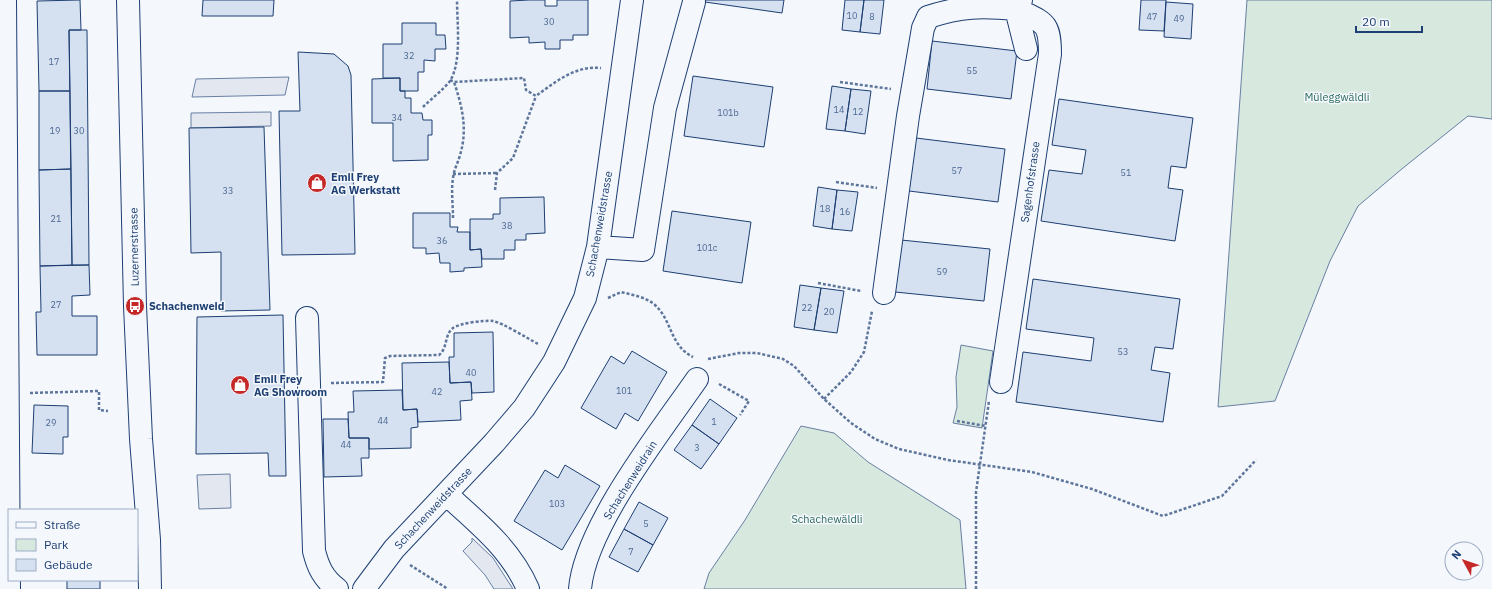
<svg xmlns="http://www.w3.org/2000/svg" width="1492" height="589" viewBox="0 0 1492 589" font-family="'IBM Plex Sans',sans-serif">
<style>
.green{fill:#d7e8df;stroke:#687fa3}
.parking{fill:#e3e8f0;stroke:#687fa3}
.building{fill:#d5e0f0;stroke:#1d3f73}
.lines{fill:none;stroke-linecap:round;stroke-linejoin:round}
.minor-casing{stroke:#1d3f73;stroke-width:24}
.major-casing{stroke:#1d3f73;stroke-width:24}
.path{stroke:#5e769c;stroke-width:2.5;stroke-dasharray:3 2;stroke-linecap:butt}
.minor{stroke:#f4f7fb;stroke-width:22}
.major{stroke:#f4f7fb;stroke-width:22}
.labels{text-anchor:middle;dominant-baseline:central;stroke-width:3;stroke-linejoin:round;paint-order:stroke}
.number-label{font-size:9px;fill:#4b6792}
.park-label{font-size:11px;fill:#2c6c60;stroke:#f4f7fb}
.poi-label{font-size:11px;font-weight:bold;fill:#1d3f73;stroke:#f4f7fb;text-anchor:start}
.street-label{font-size:11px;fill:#1d3f73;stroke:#f4f7fb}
</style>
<rect width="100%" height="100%" fill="#f4f7fb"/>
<path class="green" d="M1247 0H1492V119L1468 116 1403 168 1358 206 1330 261 1275 401 1218 407Z
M961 345 993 351 982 428 953 423 957 407 956 377Z
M801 426 834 433 868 462 960 520 966 589H704L709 573 745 520Z"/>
<path class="parking" d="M289 77 285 95 192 97 196 79Z
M271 112V126L191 128V113Z
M230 474 231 508 199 509 197 475Z
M472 538 493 558 513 589H494L485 575 463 551 472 542Z"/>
<path class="building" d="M80 0 81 30H69L70 91H39L37 1Z
M203 0H274L273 16H202Z
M529 0H545V6H557V0H588V35H573V40H560V49H545V42L529 43V37L510 38V1Z
M705 0H784L782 13 705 2Z
M845 0H864L860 32 842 30Z
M864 0H884L880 34 860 32Z
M1141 0H1166L1164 31 1139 30Z
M1166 2 1193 4 1191 39 1164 37Z
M402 23H436V35H445L446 49H435V61L424 60V72H418V91H400V78H383V44H402Z
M69 30H87L89 265H72Z
M932 41 1017 51 1011 99 927 89Z
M298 52 334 54 348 66 351 75 355 254 282 255 279 111H300Z
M693 76 773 87 764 147 684 136Z
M400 78V91H405V98H411V113H422L423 120H432V135H428V160L393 161V123H372V79Z
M832 86 851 89 845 131 826 129Z
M851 89 871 91 865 134 845 131Z
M39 91H70L71 169 39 170Z
M1059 99 1193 118 1186 168 1171 166 1168 188 1183 190 1175 241 1041 221 1049 170 1082 174 1086 150 1052 145Z
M264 127 270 310 221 311V252L191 253 189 128Z
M916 138 1005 149 998 202 909 191Z
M71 169 72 265 40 266 39 170Z
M818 187 837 190 832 229 813 226Z
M837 190 858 192 852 231 832 229Z
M544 197 545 233 526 234V240H515V250H504V259H482L481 249 470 250V219H493V214H500V198Z
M672 211 751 222 742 283 663 271Z
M413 213H450V227H458L457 232H470V250L481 249 482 267 464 268V271L450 272V263H440L439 253 426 254V248H413Z
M901 240 990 249 984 301 895 292Z
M89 265 90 295 72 296V316H97V355H37L36 312H41L40 266Z
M1033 279 1180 299 1173 349 1155 347 1151 370 1170 373 1163 422 1016 402 1023 352 1091 361 1094 338 1026 329Z
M800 285 821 288 814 330 794 327Z
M821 288 844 291 837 333 814 330Z
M283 315 286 476H269L268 453 196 454 197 317Z
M493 332 494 392 472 393 471 382 450 383 449 357H454V333Z
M632 351 667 372 638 421 625 413 616 429 581 408 611 356 624 364Z
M449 362 450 383 471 382 472 400 460 401 461 420 418 422 417 409 403 410 402 363Z
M402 390 403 410 417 409 418 427 411 428V448L369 449V438H349L348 412H354L353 391Z
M710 399 737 418 719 444 692 425Z
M34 405 68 406V437H63V454L32 453Z
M323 419H348L349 438H369V458H361L362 476 324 477Z
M692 425 719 444 701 469 674 450Z
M565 465 600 486 562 550 514 521 545 470 558 478Z
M639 502 668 518 653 545 624 529Z
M624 529 653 545 638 572 609 557Z
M67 580H100V589H67Z"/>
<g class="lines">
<defs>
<path id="minor" d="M5 0 9 589
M1010 2 1016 9 1026 49
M598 247 643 250 665 108 694 2
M884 293 908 116 923 28 928 17C962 6 981 6 1016 9
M307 318 314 551C318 567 323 578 337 589
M1001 382 1050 54C1050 21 1044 23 1016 9L1021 0
M446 494C478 523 511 549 528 589
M364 589 394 549 494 443 524 408 554 362 585 298 598 247 632 0
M580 589C585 527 661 431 697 379"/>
<path id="major" d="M128 0 135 306 141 439 149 540 150 589"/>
</defs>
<use href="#minor" class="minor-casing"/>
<use href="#major" class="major-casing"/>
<path class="path" d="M450 80 454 82 524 78 526 90 536 96C555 82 576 65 601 68
M840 82 891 89
M423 107C431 99 443 90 450 81 462 62 457 22 457 0
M453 174 497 173
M836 182 877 188
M495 190 497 173 513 158 536 96
M453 218C453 205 451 191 453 178 454 169 458 163 460 155 468 129 462 106 454 82
M818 283 861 291
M608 298 621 292C633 295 646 297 655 305 672 320 670 346 693 357
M708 359 739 353H757L783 359 794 366 824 399 851 423 875 439 899 449 948 460 1032 472 1092 489 1163 516 1222 496 1256 460
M331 383 383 382 385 358 390 356 439 355C448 348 444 335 453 328 460 323 484 320 493 321 503 323 527 338 538 344
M719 384 749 401 740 415
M30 393 99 391V410L108 411
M824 399 851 372 864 352 872 311
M957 421 986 426
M410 565 448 589
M976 589V492L989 401"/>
<use href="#minor" class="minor"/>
<use href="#major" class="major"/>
</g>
<defs>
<symbol id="shop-disc" viewBox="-11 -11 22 22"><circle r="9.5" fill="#c62828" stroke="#f4f7fb"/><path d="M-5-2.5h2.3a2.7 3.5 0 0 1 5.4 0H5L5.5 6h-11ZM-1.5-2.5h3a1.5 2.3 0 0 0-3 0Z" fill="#fff"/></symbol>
<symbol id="bus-disc" viewBox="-11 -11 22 22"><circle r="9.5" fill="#c62828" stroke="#f4f7fb"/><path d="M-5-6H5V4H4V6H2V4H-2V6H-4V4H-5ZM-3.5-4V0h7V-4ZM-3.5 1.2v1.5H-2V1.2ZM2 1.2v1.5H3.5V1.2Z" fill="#fff"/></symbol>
</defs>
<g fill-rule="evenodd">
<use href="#shop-disc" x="306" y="172" width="22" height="22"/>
<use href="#bus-disc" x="124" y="295" width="22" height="22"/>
<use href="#shop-disc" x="229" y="374" width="22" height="22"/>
</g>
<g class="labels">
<g class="number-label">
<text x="852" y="15">10</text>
<text x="872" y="16">8</text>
<text x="1152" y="16">47</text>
<text x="1179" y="18">49</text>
<text x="549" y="21">30</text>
<text x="409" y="55">32</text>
<text x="54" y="61">17</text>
<text x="972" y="70">55</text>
<text x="839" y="109">14</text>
<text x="858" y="111">12</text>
<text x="728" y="112">101b</text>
<text x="397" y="117">34</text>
<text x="55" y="130">19</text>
<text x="79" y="130">30</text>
<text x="957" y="170">57</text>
<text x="1126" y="172">51</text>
<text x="228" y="190">33</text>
<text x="825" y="208">18</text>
<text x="845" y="211">16</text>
<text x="56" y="218">21</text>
<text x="507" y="225">38</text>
<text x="442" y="240">36</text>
<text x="707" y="247">101c</text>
<text x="942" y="271">59</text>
<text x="56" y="304">27</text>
<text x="807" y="307">22</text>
<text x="829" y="311">20</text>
<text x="1123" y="351">53</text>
<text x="471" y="372">40</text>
<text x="624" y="390">101</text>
<text x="437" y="391">42</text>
<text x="383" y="420">44</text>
<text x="714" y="421">1</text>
<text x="51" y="422">29</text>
<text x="346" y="444">44</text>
<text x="697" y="447">3</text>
<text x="557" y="503">103</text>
<text x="646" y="523">5</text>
<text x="631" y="551">7</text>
</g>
<g class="park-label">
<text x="1337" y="97">Müleggwäldli</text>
<text x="827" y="519">Schachewäldli</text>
</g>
<g class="poi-label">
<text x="331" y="177">Emil Frey<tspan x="331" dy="13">AG Werkstatt</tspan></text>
<text x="149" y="306">Schachenweid</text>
<text x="254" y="379">Emil Frey<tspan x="254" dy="13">AG Showroom</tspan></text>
</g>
<g class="street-label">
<text transform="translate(1030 182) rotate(-82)">Sagenhofstrasse</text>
<text transform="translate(599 224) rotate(-80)">Schachenweidstrasse</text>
<text transform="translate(134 247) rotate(-91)">Luzernerstrasse</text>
<text transform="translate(630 480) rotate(-58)">Schachenweidrain</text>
<text transform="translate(433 508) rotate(-47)">Schachenweidstrasse</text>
</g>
</g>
<rect x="8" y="509" width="130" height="72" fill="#f4f7fb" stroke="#9eadc5"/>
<rect x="16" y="522" width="20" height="6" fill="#f4f7fb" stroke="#9eadc5"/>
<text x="44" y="529" font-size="12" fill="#1d3f73">Straße</text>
<rect x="16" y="539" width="20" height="12" fill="#d7e8df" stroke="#9eadc5"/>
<text x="44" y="549" font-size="12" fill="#1d3f73">Park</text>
<rect x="16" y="559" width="20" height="12" fill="#d5e0f0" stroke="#9eadc5"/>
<text x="44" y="569" font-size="12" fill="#1d3f73">Gebäude</text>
<g transform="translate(1464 561) rotate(310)"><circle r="19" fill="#f4f7fb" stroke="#9eadc5"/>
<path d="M0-3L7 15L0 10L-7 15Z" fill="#c62828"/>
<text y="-6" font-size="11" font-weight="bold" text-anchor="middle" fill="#1d3f73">N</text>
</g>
<path d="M1356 26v6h66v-6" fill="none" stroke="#1d3f73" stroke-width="2"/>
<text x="1362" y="26" font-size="12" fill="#1d3f73" stroke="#f4f7fb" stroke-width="3" paint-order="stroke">20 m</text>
</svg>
